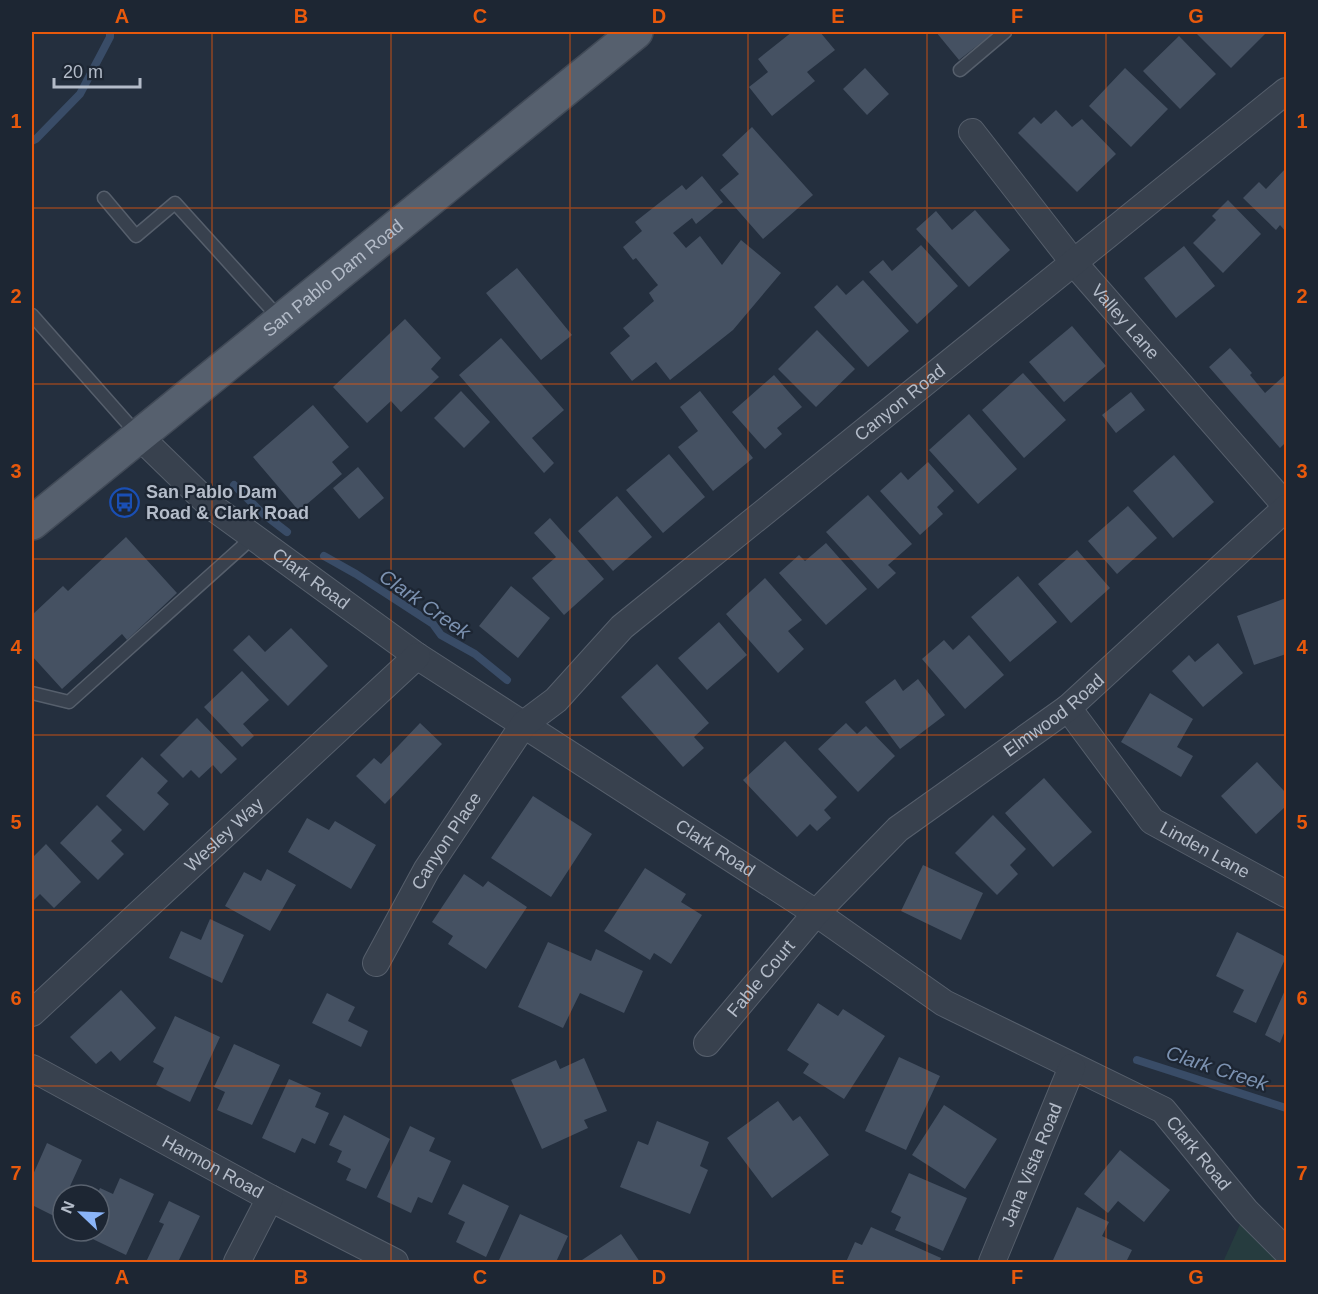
<svg xmlns="http://www.w3.org/2000/svg" width="1318" height="1294" viewBox="0 0 1318 1294" font-family="Arial,sans-serif">
<style>
.green{fill:#263c3f}
.lines{fill:none;stroke-linecap:round;stroke-linejoin:round}
.stream{stroke:#394c67;stroke-width:8}
.building{fill:#455162}
.lane-casing{stroke:#565f6c;stroke-width:15}
.street-casing{stroke:#565f6c;stroke-width:28}
.primary-casing{stroke:#414a57;stroke-width:36}
.lane{stroke:#38414e;stroke-width:12}
.street{stroke:#38414e;stroke-width:26}
.primary{stroke:#56606e;stroke-width:33}
.grid{fill:none;stroke:#e8590c;stroke-width:1.5;stroke-opacity:0.55}
.labels{text-anchor:middle;dominant-baseline:central;stroke-width:4.5;stroke-linejoin:round;paint-order:stroke}
.street-label{font-size:18px;fill:#b4bcc9;stroke:#1d2633}
.poi-label{font-size:18px;font-weight:bold;fill:#b4bcc9;stroke:#1d2633;text-anchor:start}
.water-label{font-size:20px;font-style:italic;fill:#7c92b1;stroke:#1d2633}
.neatline{fill:none;stroke:#e8590c;stroke-width:2}
.grid-label{font-size:20px;text-anchor:middle;font-weight:bold;fill:#e8590c}
</style>
<rect width="100%" height="100%" fill="#242f3e"/>
<path class="green" d="M1246 1211 1286 1262H1223Z"/>
<g class="lines">
<path class="stream" d="M32 141 36 139 80 94 110 37V32
M234 485 261 512 287 532
M324 556 356 574 433 624 441 635 475 654 507 680
M1137 1060 1286 1108"/>
</g>
<path class="building" d="M792 32H820L835 50 807 72 815 81 772 116 749 87 768 72 758 59Z
M936 32H990L992 34 959 60Z
M1195 32H1267L1231 68Z
M1179 36 1216 74 1180 109 1143 71Z
M865 68 889 94 867 115 843 89Z
M1125 68 1168 109 1131 147 1089 106Z
M1056 110 1072 127 1082 119 1116 154 1077 192 1018 133 1034 117 1041 124Z
M752 127 813 195 763 239 720 190 739 174 722 155Z
M1286 168V232L1280 225 1276 230 1243 198 1259 182 1266 189Z
M702 176 723 202 696 224 692 218 673 233 686 248 700 236 722 265 741 240 781 273 733 330 670 380 656 362 632 381 610 353 630 336 623 328 654 301 649 293 658 285 636 258 633 260 623 247 642 231 635 222 682 185 686 190Z
M1228 200 1261 234 1223 273 1193 243 1216 220 1212 216Z
M975 210 1010 250 969 287 916 229 936 211 952 230Z
M921 245 958 286 917 324 869 272 883 260 892 271Z
M1184 246 1215 286 1176 318 1144 278Z
M517 268 572 335 541 360 486 293Z
M863 280 909 331 868 367 814 307 837 285 846 295Z
M405 319 441 358 431 369 439 377 401 412 391 401 367 423 333 387Z
M1072 326 1106 366 1064 402 1029 362Z
M817 330 855 369 816 407 778 369Z
M501 338 564 410 532 438 554 463 544 473 459 375Z
M1230 348 1252 373 1250 375 1265 393 1286 374V442L1280 448 1209 367Z
M1023 373 1066 420 1024 458 982 410Z
M774 375 802 407 777 428 782 434 765 449 732 412Z
M461 391 490 422 464 448 434 418Z
M700 391 753 458 713 491 678 447 698 431 680 407Z
M1131 392 1145 410 1116 433 1102 415Z
M313 405 349 447 332 462 342 474 299 511 253 457Z
M969 414 1017 469 978 504 929 450Z
M669 454 705 497 663 533 626 490Z
M1174 455 1214 502 1173 538 1133 491Z
M928 462 954 491 937 507 943 514 920 535 880 491 901 472 908 480Z
M358 467 384 498 359 519 333 488Z
M868 495 912 544 888 565 896 573 878 589 826 532Z
M617 496 652 537 613 571 578 531Z
M1128 506 1157 538 1117 574 1088 541Z
M550 518 604 579 564 615 532 578 556 557 534 533Z
M126 537 177 593 127 640 122 634 62 689 32 656V615L63 586 68 591Z
M826 543 867 589 826 625 779 573 799 555 805 561Z
M1077 550 1110 588 1071 623 1038 584Z
M1018 576 1057 622 1010 662 971 617Z
M765 578 802 620 788 631 804 649 778 673 726 614Z
M511 586 550 618 518 658 479 626Z
M1286 598V654L1254 665 1237 616Z
M719 622 747 655 707 690 678 658Z
M291 628 328 666 288 706 233 650 249 635 265 652Z
M969 635 1004 675 965 709 922 659 944 640 953 650Z
M1218 643 1243 673 1203 707 1172 671 1189 655 1195 662Z
M657 664 709 723 694 737 704 748 683 767 621 697Z
M242 671 269 700 243 724 254 736 242 747 204 707Z
M895 679 903 691 918 679 945 715 900 749 865 702Z
M1150 693 1193 719 1177 747 1193 756 1181 777 1121 742Z
M197 718 237 759 221 774 213 765 199 778 191 770 183 778 160 755Z
M420 723 442 744 385 804 356 776 374 758 381 764Z
M846 723 857 734 866 726 895 756 858 792 818 749Z
M785 741 837 797 824 810 831 818 817 831 810 824 797 837 743 780Z
M142 757 168 781 157 793 169 804 144 831 106 796Z
M1257 762 1286 793V806L1256 834 1221 796Z
M1044 778 1092 832 1053 867 1005 813Z
M533 796 592 834 551 897 491 858Z
M97 805 122 830 111 841 124 854 98 880 60 843Z
M993 815 1026 849 1010 865 1018 874 997 895 955 853Z
M307 818 329 830 335 821 376 845 351 889 288 852Z
M46 844 81 882 54 908 40 894 32 902V858Z
M923 865 983 893 961 940 901 911Z
M645 868 686 894 681 902 702 915 671 964 654 953 650 960 604 931Z
M267 869 296 885 270 931 225 906 244 872 261 881Z
M464 874 483 887 488 881 527 907 486 969 448 944 453 936 432 922Z
M210 919 244 935 222 983 169 958 181 931 201 940Z
M1237 932 1286 957 1256 1023 1233 1012 1244 990 1216 976Z
M548 942 591 961 596 949 643 971 624 1013 580 993 563 1028 518 1007Z
M1286 988V1028L1280 1043 1265 1035Z
M121 990 156 1028 120 1061 111 1051 96 1064 70 1037Z
M327 993 355 1007 348 1021 368 1031 361 1047 312 1023Z
M818 1003 838 1016 843 1009 885 1036 844 1099 803 1073 809 1064 787 1050Z
M175 1016 220 1037 190 1102 156 1085 164 1068 153 1062Z
M234 1044 280 1065 252 1125 217 1110 225 1092 214 1087Z
M899 1057 940 1076 906 1150 865 1131Z
M584 1058 607 1111 584 1120 588 1128 542 1149 511 1080 556 1060 560 1069Z
M289 1079 321 1093 315 1107 329 1113 315 1144 302 1138 295 1153 262 1138Z
M778 1101 793 1121 800 1116 829 1155 772 1198 727 1138Z
M944 1105 997 1139 965 1189 912 1155Z
M344 1115 390 1139 366 1189 346 1180 351 1169 337 1162 342 1151 329 1145Z
M657 1121 709 1142 700 1166 708 1170 690 1214 620 1187 638 1141 648 1145Z
M410 1126 435 1138 429 1151 451 1161 432 1203 418 1197 411 1213 377 1197Z
M47 1143 82 1160 66 1195H63V1201L56 1217 32 1205V1177Z
M1120 1150 1170 1190 1144 1222 1118 1201 1108 1213 1084 1194Z
M909 1173 967 1198 943 1251 895 1230 901 1217 891 1212Z
M120 1178 154 1194 126 1255 76 1231H99V1195H97L100 1188 113 1194Z
M463 1184 509 1206 486 1257 456 1242 465 1222 448 1214Z
M169 1201 200 1216 178 1262H146L164 1224 159 1222Z
M1077 1207 1109 1222 1102 1236 1132 1250 1126 1262H1059L1053 1260Z
M520 1214 568 1236 556 1262 541 1260 540 1262H504L499 1260Z
M871 1227 941 1258 939 1262H846L855 1242 862 1245Z
M621 1234 640 1262H579Z"/>
<g class="lines">
<defs>
<path id="lane" d="M960 70 1005 32
M104 198 136 236 175 203 280 319
M32 315 138 435
M32 693 69 702 253 537"/>
<g id="street">
<path id="s1" d="M972 132 1074 263 1286 506"/>
<path id="s2" d="M139 436 211 506 417 656 816 913 944 1003 1163 1110 1246 1211 1286 1251"/>
<path id="s3" d="M1068 708 1152 821 1286 894"/>
<path id="s4" d="M376 963 427 869 524 724 556 700 622 627 1286 91"/>
<path id="s5" d="M32 1013 417 656"/>
<path id="s6" d="M707 1043 816 913 898 829 1068 708 1286 508"/>
<path id="s7" d="M32 1068 270 1198 395 1262"/>
<path d="M237 1262 270 1198"/>
<path id="s8" d="M992 1262 1072 1067"/>
</g>
<g id="primary">
<path id="s9" d="M32 523 636 32"/>
</g>
</defs>
<use href="#lane" class="lane-casing"/>
<use href="#street" class="street-casing"/>
<use href="#primary" class="primary-casing"/>
<use href="#lane" class="lane"/>
<use href="#street" class="street"/>
<use href="#primary" class="primary"/>
</g>
<path class="grid" d="M212 32V1262M391 32V1262M570 32V1262M748 32V1262M927 32V1262M1106 32V1262M32 208H1286M32 384H1286M32 559H1286M32 735H1286M32 910H1286M32 1086H1286"/>
<defs>
<symbol id="bus-ring" viewBox="-11 -11 22 22"><circle r="9.5" fill="#1d2633" stroke="#1a4fb4" stroke-width="1.5"/><path d="M-5-6H5V4H4V6H2V4H-2V6H-4V4H-5ZM-3.5-4V0h7V-4ZM-3.5 1.2v1.5H-2V1.2ZM2 1.2v1.5H3.5V1.2Z" fill="#1a4fb4"/></symbol>
</defs>
<g fill-rule="evenodd">
<use href="#bus-ring" x="108" y="486" width="33" height="33"/>
</g>
<g class="labels">
<g class="street-label">
<text stroke="none"><textPath href="#s9" startOffset="388">San Pablo Dam Road</textPath></text>
<text stroke="none"><textPath href="#s1" startOffset="244">Valley Lane</textPath></text>
<text stroke="none"><textPath href="#s4" startOffset="777">Canyon Road</textPath></text>
<text stroke="none"><textPath href="#s2" startOffset="224">Clark Road</textPath></text>
<text stroke="none"><textPath href="#s6" startOffset="480">Elmwood Road</textPath></text>
<text stroke="none"><textPath href="#s5" startOffset="262">Wesley Way</textPath></text>
<text stroke="none"><textPath href="#s4" startOffset="141">Canyon Place</textPath></text>
<text stroke="none"><textPath href="#s2" startOffset="710">Clark Road</textPath></text>
<text stroke="none"><textPath href="#s3" startOffset="201">Linden Lane</textPath></text>
<text stroke="none"><textPath href="#s6" startOffset="84">Fable Court</textPath></text>
<text stroke="none"><textPath href="#s2" startOffset="1286">Clark Road</textPath></text>
<text stroke="none"><textPath href="#s8" startOffset="105">Jana Vista Road</textPath></text>
<text stroke="none"><textPath href="#s7" startOffset="206">Harmon Road</textPath></text>
</g>
<g class="poi-label">
<text x="146" y="492">San Pablo Dam<tspan x="146" dy="21">Road &amp; Clark Road</tspan></text>
</g>
<g class="water-label">
<text transform="translate(425 604) rotate(35)">Clark Creek</text>
<text transform="translate(1217 1068) rotate(18)">Clark Creek</text>
</g>
</g>
<rect width="1318" height="1294" fill="none" stroke="#1d2633" stroke-width="66"/>
<g transform="translate(81 1213) rotate(293)"><circle r="28" fill="#1d2633" stroke="#59626f" stroke-width="1.5"/>
<path d="M0-4.5L10 22L0 15L-10 22Z" fill="#8ab4f8"/>
<text y="-9" font-size="16" font-weight="bold" text-anchor="middle" fill="#b4bcc9">N</text>
</g>
<path d="M54 78v9h86v-9" fill="none" stroke="#b4bcc9" stroke-width="3"/>
<text x="63" y="78" font-size="18" fill="#b4bcc9" stroke="#1d2633" stroke-width="4.5" paint-order="stroke">20 m</text>
<rect x="33" y="33" width="1252" height="1228" class="neatline"/>
<g class="grid-label">
<text x="122" y="23">A</text>
<text x="301" y="23">B</text>
<text x="480" y="23">C</text>
<text x="659" y="23">D</text>
<text x="838" y="23">E</text>
<text x="1017" y="23">F</text>
<text x="1196" y="23">G</text>
<text x="16" y="128">1</text>
<text x="1302" y="128">1</text>
<text x="16" y="303">2</text>
<text x="1302" y="303">2</text>
<text x="16" y="478">3</text>
<text x="1302" y="478">3</text>
<text x="16" y="654">4</text>
<text x="1302" y="654">4</text>
<text x="16" y="829">5</text>
<text x="1302" y="829">5</text>
<text x="16" y="1005">6</text>
<text x="1302" y="1005">6</text>
<text x="16" y="1180">7</text>
<text x="1302" y="1180">7</text>
<text x="122" y="1284">A</text>
<text x="301" y="1284">B</text>
<text x="480" y="1284">C</text>
<text x="659" y="1284">D</text>
<text x="838" y="1284">E</text>
<text x="1017" y="1284">F</text>
<text x="1196" y="1284">G</text>
</g>
</svg>
